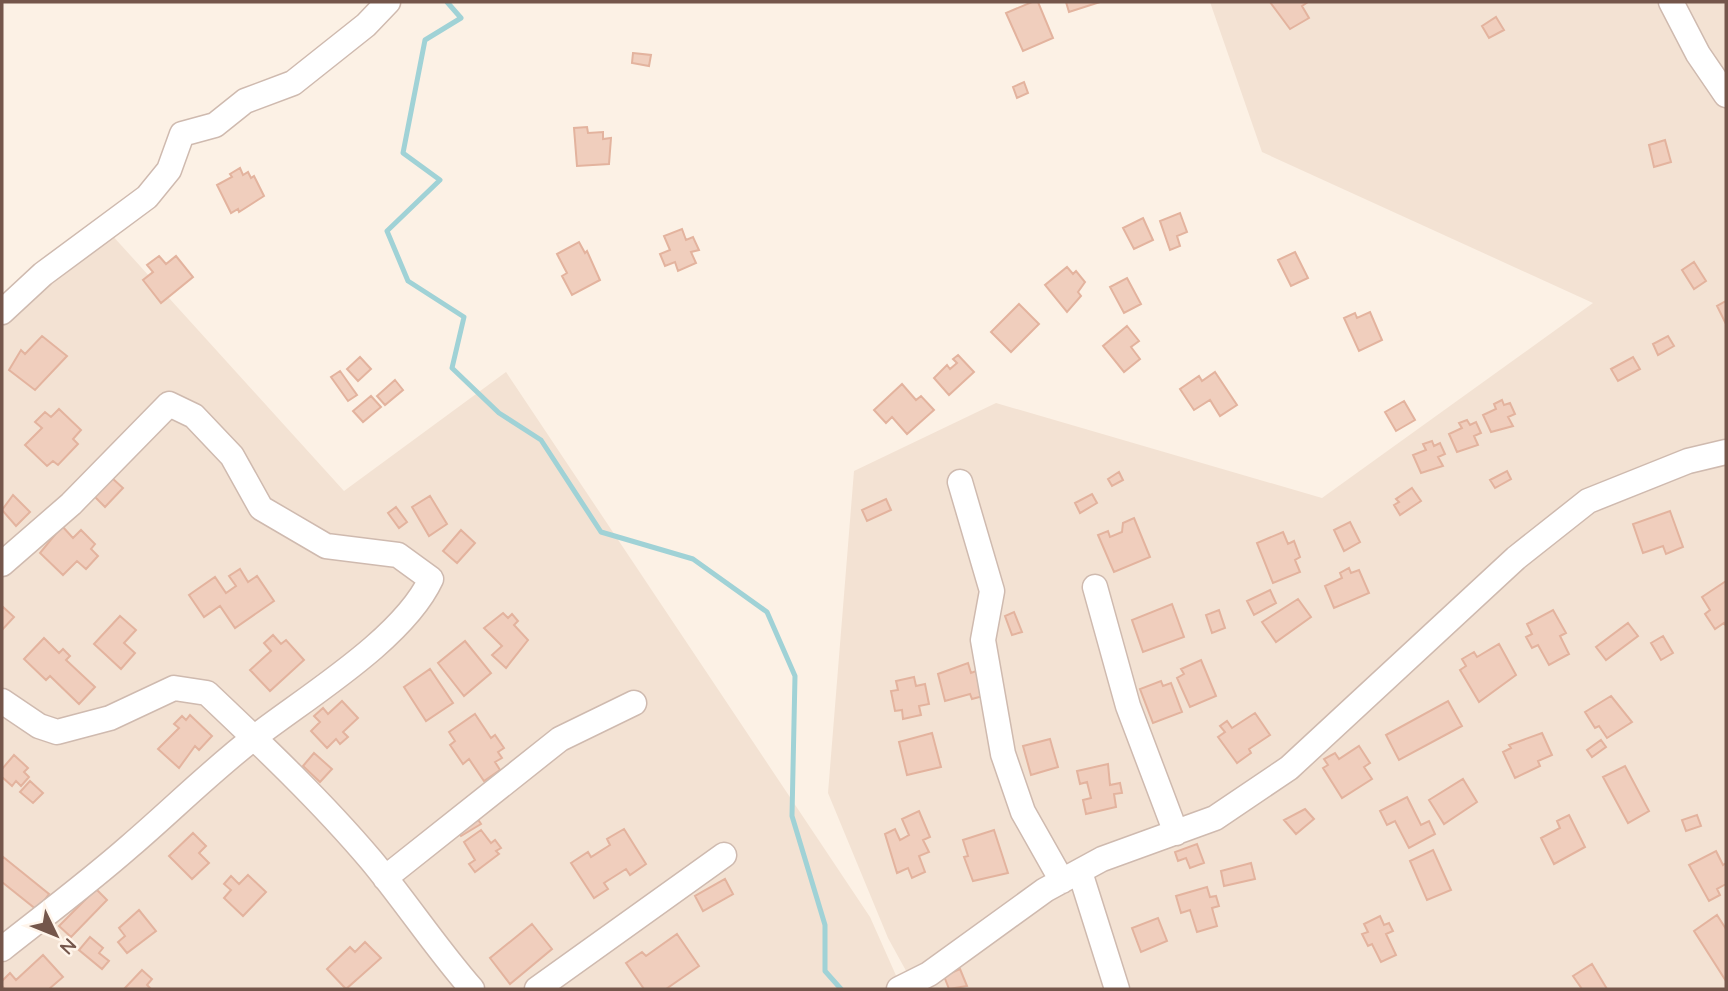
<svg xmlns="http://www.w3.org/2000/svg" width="1728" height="991" viewBox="0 0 1728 991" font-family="Quicksand,sans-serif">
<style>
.residential{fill:#f3e2d3}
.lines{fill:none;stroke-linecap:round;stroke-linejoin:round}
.stream{stroke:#a0d2d6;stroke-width:5}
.building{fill:#f0cebd;stroke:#e3b39e;stroke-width:2}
.minor-casing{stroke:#cfbaaf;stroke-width:27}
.minor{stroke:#fff;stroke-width:24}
</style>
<rect width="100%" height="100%" fill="#fcf1e5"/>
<path class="residential" d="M1210 2H1726V989H916L888 938 828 793 854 471 996 403 1322 498 1593 303 1262 152Z
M111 234 344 491 506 372 870 917 902 989H2V300Z"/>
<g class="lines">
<path class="stream" d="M447 2 461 18 425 40 403 153 440 180 387 231 408 281 464 317 452 368 499 413 541 440 601 532 693 559 767 612 795 676 792 816 825 925V971L841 989"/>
</g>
<path class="building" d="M1032 2H1038L1053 38 1023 51 1006 13Z
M1066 2H1100L1069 12Z
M1270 2H1308L1302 6 1309 18 1290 29Z
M1496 17 1504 30 1489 38 1482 26Z
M633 53 651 55 649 66 632 63Z
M1024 82 1028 93 1017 98 1013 87Z
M587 127 588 133 603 132V139L611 138 609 164 577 166 574 128Z
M1665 140 1671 162 1654 167 1649 145Z
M240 168 243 175 248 172 251 178 254 176 264 196 239 212 238 209 231 213 217 185 232 177 230 174Z
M1180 213 1187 232 1177 236 1180 246 1170 250 1160 221Z
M1143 218 1153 240 1134 249 1123 228Z
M682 229 686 240 693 237 699 250 691 252 696 263 678 271 675 262 665 266 660 254 670 250 664 236Z
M579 242 585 253 587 251 600 280 572 295 562 276 567 273 557 254Z
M1295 252 1308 278 1291 286 1278 260Z
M159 256 166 264 176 256 193 277 161 303 143 280 153 272 147 265Z
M1694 262 1706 281 1694 289 1682 270Z
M1067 267 1073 274 1076 271 1085 282 1078 292 1081 296 1067 312 1045 285Z
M1127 278 1141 304 1124 313 1110 287Z
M1726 301V324L1717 306Z
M1019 304 1039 324 1011 352 991 332Z
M1370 312 1382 340 1359 351 1344 318 1355 313 1357 318Z
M1127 326 1139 341 1131 347 1140 359 1124 372 1103 346Z
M42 336 67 356 35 390 9 370 21 350 25 354Z
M1668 336 1674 346 1658 355 1653 344Z
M958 355 974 372 949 395 934 378 947 365 950 369 957 363 953 359Z
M360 357 371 369 358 381 347 369Z
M1633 357 1640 369 1618 381 1611 369Z
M340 371 357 395 348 401 331 377Z
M1215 372 1237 405 1220 416 1210 400 1194 410 1180 389 1199 376 1202 381Z
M395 380 403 390 385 405 377 396Z
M902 384 916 400 921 396 934 410 907 434 892 417 886 423 874 410Z
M371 396 381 407 363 422 353 411Z
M1502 400 1504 405 1510 403 1515 414 1508 417 1513 426 1491 432 1483 415 1496 409 1494 404Z
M1404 401 1415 420 1396 431 1385 412Z
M59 409 81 430 73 439 78 444 58 465 53 461 47 466 25 445 42 428 35 422 45 412 51 417Z
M1467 420 1470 425 1476 422 1481 433 1474 436 1478 445 1457 452 1449 434 1462 428 1459 423Z
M1432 441 1434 446 1440 443 1445 454 1438 457 1443 466 1421 473 1413 455 1426 450 1423 444Z
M1507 471 1511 479 1495 488 1490 480Z
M1119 472 1123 480 1112 486 1108 479Z
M112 478 123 488 105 507 94 496Z
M1412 488 1421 501 1400 515 1394 505 1399 502 1396 499Z
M1092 494 1097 503 1080 513 1075 503Z
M13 495 30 512 16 526 2 510Z
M430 496 447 524 429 536 412 507Z
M886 499 891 510 867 521 862 510Z
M396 507 407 522 399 528 388 513Z
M1670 511 1683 547 1666 554 1663 546 1643 553 1633 524Z
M1134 518 1150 557 1114 572 1098 535 1108 531 1110 537 1122 532 1123 523Z
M1350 522 1360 542 1344 551 1334 530Z
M62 526 73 538 81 530 95 544 91 549 98 556 86 569 77 561 63 575 40 553Z
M461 530 475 543 457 563 443 551Z
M1283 532 1288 544 1294 541 1300 557 1295 560 1300 572 1273 583 1257 543Z
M1349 568 1351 573 1359 570 1369 593 1334 608 1325 586 1342 578 1340 573Z
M240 569 248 582 257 576 274 601 235 628 220 606 204 617 189 595 215 577 226 593 236 586 229 576Z
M1726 581V626L1724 623 1715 629 1705 614 1710 610 1702 597Z
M1270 590 1276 603 1254 615 1247 601Z
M1298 599 1311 617 1276 642 1262 622Z
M1172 604 1184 637 1143 652 1132 620Z
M2 606 14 617 2 630Z
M1219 610 1225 628 1212 633 1206 615Z
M1553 610 1566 633 1560 636 1569 654 1549 665 1538 645 1532 648 1526 637 1532 634 1527 624Z
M1014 612 1022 632 1012 635 1005 616Z
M503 613 508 618 512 614 518 621 514 625 528 640 506 668 492 655 502 646 484 628Z
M120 616 136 630 124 643 135 653 121 669 94 644Z
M1628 623 1638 636 1606 660 1596 647Z
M273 635 281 644 286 640 304 660 270 691 250 670 271 651 264 643Z
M1663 636 1673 653 1661 660 1651 643Z
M44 638 59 653 63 649 70 656 66 660 95 687 79 704 50 676 46 680 24 659Z
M465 641 491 673 464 696 438 663Z
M1499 644 1516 675 1479 702 1460 670 1466 666 1462 659 1474 652 1477 657Z
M1201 660 1216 696 1190 707 1177 678 1184 674 1181 669Z
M968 663 971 673 976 671 983 696 972 699 970 694 945 701 938 674Z
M430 669 453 703 426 721 404 687Z
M914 677 916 686 925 684 929 704 919 706 921 715 903 719 902 710 895 711 891 691 898 690 896 681Z
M1161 681 1163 686 1171 683 1182 712 1153 723 1140 689Z
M1611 696 1632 722 1607 738 1599 726 1595 728 1585 712Z
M342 701 358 718 343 732 348 737 340 744 336 739 327 748 311 731 320 722 314 716 323 708 328 714Z
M1448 701 1462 726 1399 760 1386 735Z
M1255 713 1270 735 1249 749 1251 753 1237 763 1218 737 1225 732 1220 726 1227 721 1232 728Z
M475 714 491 738 495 735 504 748 498 752 502 758 495 762 500 770 484 781 469 759 463 764 450 745 455 741 449 732Z
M190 715 212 736 199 750 195 746 179 768 158 749 179 728 174 724 182 716 186 720Z
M932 733 941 767 907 775 899 742Z
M1542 733 1552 755 1538 761 1540 766 1515 778 1503 752 1511 748 1509 745Z
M1050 739 1058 767 1031 775 1023 746Z
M1601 740 1606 747 1592 757 1587 750Z
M1359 746 1370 763 1364 767 1372 779 1342 798 1323 768 1328 765 1324 759 1335 753 1339 759Z
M314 753 332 769 320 782 303 766Z
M14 755 28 768 24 772 29 777 21 786 16 781 12 786 2 777V769Z
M1108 764 1110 785 1120 783 1122 793 1114 794 1116 807 1086 814 1083 800 1091 798 1087 782 1080 784 1077 771Z
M1625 766 1649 811 1628 823 1603 777Z
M1463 779 1477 802 1444 824 1429 800Z
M30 781 43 793 33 803 20 792Z
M1407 797 1421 825 1429 821 1435 834 1409 848 1395 821 1387 825 1380 811Z
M1305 809 1314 819 1296 834 1284 820Z
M919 811 930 837 923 840 929 852 919 856 925 872 912 878 908 868 897 873 885 834 895 829 900 840 909 835 902 819Z
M475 815 481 824 461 836 455 828Z
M1569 815 1585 847 1554 864 1541 838 1560 828 1557 821Z
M1697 815 1701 826 1686 831 1682 820Z
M624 829 646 864 630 875 626 869 604 883 608 889 594 898 571 863 588 852 591 857 610 845 607 839Z
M481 830 491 843 495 840 501 848 496 851 499 854 475 872 469 864 475 860 464 842Z
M994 830 1008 873 973 881 964 857 968 856 963 840Z
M193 833 206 846 199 853 209 863 192 879 169 856Z
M1197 844 1204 863 1190 868 1186 858 1178 861 1175 852Z
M1433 850 1451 890 1427 900 1410 861Z
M1716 851 1723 865 1726 863V884L1717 889 1720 895 1709 901 1689 865Z
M2 856 49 894 37 910 2 882Z
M1251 863 1255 879 1224 886 1221 871Z
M248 875 266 892 243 916 224 898 231 890 224 884 231 876 239 884Z
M725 879 733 894 703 911 695 896Z
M1207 887 1210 897 1216 896 1219 906 1212 908 1217 926 1197 932 1190 910 1181 913 1176 896Z
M96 889 107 900 71 937 59 926Z
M139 910 156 931 127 953 118 942 125 936 119 928Z
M1717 915 1726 929V981L1694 931Z
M1380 916 1384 925 1389 923 1393 931 1386 934 1396 955 1381 962 1372 944 1368 946 1362 934 1368 932 1364 924Z
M1158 918 1167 941 1141 952 1132 928Z
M532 924 552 949 510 984 490 958Z
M677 934 699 966 666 989H644L626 963 642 952 646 956Z
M90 937 103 948 99 953 109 961 102 969 79 950Z
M365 942 381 958 346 989 327 969 350 947 355 952Z
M43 955 63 977 49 989H5L2 986V981L10 973 16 980Z
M1592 964 1607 989H1582L1573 976Z
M960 969 967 986 949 989 944 976Z
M142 970 152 979 147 985 151 989H124Z"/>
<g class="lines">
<defs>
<path id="minor" d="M1671 2 1698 54 1726 95
M2 312 43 274 147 197 169 170 182 134 215 125 245 101 293 83 366 25 388 2
M960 482 992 591 983 640 1003 754 1023 812 1062 881
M2 564 71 504 169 404 194 416 232 456 261 508 326 546 398 555 431 579C403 639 308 696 255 737 211 771 172 810 130 846 89 882 45 915 2 949
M1095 587 1128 706 1176 833
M2 701 39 726 57 732 110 718 174 688 207 693C263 746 321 801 371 860 406 902 436 948 472 989
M1080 872 1117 989
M385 878 560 739 634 703
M537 989 724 855
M899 989 929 974 1045 890 1102 859 1215 818 1289 768 1516 558 1588 501 1688 461 1726 452"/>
</defs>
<use href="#minor" class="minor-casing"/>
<use href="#minor" class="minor"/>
</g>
<rect width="1728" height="991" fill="none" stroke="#74564b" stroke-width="7"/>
<g transform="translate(56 935) rotate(133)" stroke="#fff5eb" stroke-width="5" paint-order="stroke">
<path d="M0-5L12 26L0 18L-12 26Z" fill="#74564b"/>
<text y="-10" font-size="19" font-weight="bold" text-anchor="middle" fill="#74564b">N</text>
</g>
</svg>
